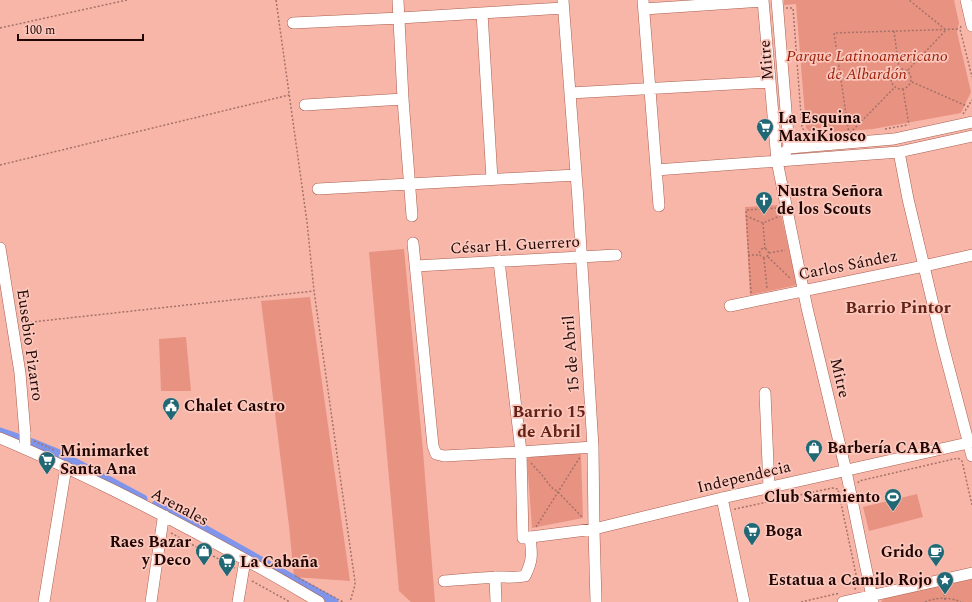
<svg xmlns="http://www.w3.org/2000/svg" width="972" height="602" viewBox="0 0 972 602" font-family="Spectral,serif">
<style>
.green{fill:#e89281}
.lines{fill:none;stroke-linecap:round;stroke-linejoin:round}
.canal{stroke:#7f94eb;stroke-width:9}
.minor-casing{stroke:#a95f50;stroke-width:12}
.path{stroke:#a57268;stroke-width:1.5;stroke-dasharray:2 2;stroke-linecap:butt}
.minor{stroke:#fff;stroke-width:11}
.minor-bridge-casing{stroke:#a95f50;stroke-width:12;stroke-linecap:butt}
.minor-bridge{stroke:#fff;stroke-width:11}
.labels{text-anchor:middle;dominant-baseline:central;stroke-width:3.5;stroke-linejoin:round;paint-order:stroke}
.park-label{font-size:16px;font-style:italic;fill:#991e08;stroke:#fbc8bd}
.street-label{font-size:16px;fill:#200502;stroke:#fbc8bd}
.poi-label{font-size:16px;font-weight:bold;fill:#200502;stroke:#fbc8bd;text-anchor:start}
.neighbourhood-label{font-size:17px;font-weight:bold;fill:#642115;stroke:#fbc8bd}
</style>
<rect width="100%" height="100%" fill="#f8b6a8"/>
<path class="green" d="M784 0H954L959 23 957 32 971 92 961 113 873 129 812 134 806 128 796 4 784 5Z
M779 205 797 285 750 295 745 207Z
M404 249 423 451 435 602H411L399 591 369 252Z
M310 297 350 581 294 577 289 526 261 301Z
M186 337 191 391H161L159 339Z
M571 453 581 454 583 518 532 528 527 459 538 454Z
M917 494 923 517 869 531 863 507Z
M972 579V602H881L884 598Z"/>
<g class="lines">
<path class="canal" d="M0 432 32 443 59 454 143 499
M156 505 188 520 334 602"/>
<defs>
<path id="minor" d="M398 0 403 99 412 216
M563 0 578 200 593 447 594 529 596 602
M643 0 659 206
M763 0 777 161 807 308 846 471 873 602
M777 0 789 148 784 153
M966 0 972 26
M644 9 763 1
M482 13 492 179
M293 23 400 18 563 8
M570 93 770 82
M305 105 403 99
M789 148 894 139 972 122
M899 152 908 199 942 342 972 456
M656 170 899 152 972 136
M318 189 576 175
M413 243 433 446 436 454 444 456 521 452 593 447
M0 248 20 373 25 434
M499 261 521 452 523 538 594 529 722 498 972 442
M416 266 616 255
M730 306 924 266 972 255
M765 393 769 488
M0 438C39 454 76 472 113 490 183 525 252 562 319 602
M722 498 744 602
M495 577 496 602
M444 581C462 579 480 578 497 577 506 577 516 578 525 576 533 560 532 554 530 537
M44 602 66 467
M151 602 163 519 165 516
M238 602 245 560
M843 602 972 573"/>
</defs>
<use href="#minor" class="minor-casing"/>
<path class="path" d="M276 0 307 222 314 291 355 582V585L350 602
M786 8H793L802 128 812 137
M961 26 960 29 972 77
M0 28 127 0
M894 31 899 69
M891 79a10 10 0 1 1 20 0a10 10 0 1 1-20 0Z
M908 70 946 30 909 0
M912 82 969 107
M903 89 909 125
M963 114 972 100
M885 129 907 125
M850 133 895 87
M849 134 834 33 960 29
M0 165 289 95
M746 216 763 223 780 216
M763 223 765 249
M759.5 253a4.5 4.5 0 1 1 9 0a4.5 4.5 0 1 1-9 0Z
M769 253 785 250
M748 255H760
M768 257 791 279
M764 258 767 288
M751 293 746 210 777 208
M23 323 314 291
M34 441 54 450
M531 463 542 475 551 487 558 492 583 518
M858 483 859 481 958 458 962 461 972 505
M735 510V509L832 488 838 489 858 584 855 589 856 590
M536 527 580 457
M171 533 235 568
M295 576 343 602
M252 581 290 602
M944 590 945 602
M801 602 840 593
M925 602C936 597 950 597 961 602"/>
<use href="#minor" class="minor"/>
<defs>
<path id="minor-bridge" d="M25 443V434"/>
</defs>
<use href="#minor-bridge" class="minor-bridge-casing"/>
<use href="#minor-bridge" class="minor-bridge"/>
</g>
<defs>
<symbol id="supermarket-pin" viewBox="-11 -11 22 30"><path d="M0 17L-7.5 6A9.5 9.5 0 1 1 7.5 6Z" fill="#206875" stroke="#fbc8bd"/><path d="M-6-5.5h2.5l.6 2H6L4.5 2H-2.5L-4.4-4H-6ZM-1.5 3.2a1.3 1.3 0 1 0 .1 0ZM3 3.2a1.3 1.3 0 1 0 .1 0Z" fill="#fff"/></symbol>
<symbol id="church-pin" viewBox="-11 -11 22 30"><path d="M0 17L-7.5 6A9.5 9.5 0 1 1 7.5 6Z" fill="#206875" stroke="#fbc8bd"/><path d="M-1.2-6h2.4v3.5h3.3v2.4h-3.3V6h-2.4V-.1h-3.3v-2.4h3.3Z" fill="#fff"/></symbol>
<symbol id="civic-pin" viewBox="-11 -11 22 30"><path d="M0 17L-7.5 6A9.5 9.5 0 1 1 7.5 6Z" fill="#206875" stroke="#fbc8bd"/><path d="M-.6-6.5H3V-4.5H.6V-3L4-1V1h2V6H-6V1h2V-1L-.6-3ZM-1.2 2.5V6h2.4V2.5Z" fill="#fff"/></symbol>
<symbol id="shop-pin" viewBox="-11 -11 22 30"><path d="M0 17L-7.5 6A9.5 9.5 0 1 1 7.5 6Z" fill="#206875" stroke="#fbc8bd"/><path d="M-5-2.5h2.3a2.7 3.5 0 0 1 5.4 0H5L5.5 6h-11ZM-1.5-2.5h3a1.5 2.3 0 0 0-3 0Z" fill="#fff"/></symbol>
<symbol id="stadium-pin" viewBox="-11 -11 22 30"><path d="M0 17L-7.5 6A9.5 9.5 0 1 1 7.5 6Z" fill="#206875" stroke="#fbc8bd"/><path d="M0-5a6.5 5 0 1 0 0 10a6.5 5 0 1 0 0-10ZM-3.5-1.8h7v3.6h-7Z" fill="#fff"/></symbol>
<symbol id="cafe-pin" viewBox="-11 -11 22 30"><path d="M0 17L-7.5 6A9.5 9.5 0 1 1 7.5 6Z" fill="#206875" stroke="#fbc8bd"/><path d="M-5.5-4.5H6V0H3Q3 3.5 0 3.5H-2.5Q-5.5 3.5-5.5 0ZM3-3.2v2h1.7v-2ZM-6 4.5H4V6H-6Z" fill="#fff"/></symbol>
<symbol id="sight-pin" viewBox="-11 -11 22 30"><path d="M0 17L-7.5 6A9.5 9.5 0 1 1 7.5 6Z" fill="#206875" stroke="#fbc8bd"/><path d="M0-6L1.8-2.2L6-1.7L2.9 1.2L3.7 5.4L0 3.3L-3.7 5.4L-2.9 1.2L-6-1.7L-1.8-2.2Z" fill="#fff"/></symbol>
</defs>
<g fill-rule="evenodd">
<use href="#supermarket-pin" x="755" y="117" width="20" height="27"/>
<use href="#church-pin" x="754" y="190" width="20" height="27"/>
<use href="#civic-pin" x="161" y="396" width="20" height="27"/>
<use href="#shop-pin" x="804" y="438" width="20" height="27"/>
<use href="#supermarket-pin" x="37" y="450" width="20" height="27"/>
<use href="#stadium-pin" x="883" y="487" width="20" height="27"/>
<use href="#supermarket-pin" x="742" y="521" width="20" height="27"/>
<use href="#shop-pin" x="194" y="541" width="20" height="27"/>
<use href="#cafe-pin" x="926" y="542" width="20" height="27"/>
<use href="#supermarket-pin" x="217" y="552" width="20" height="27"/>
<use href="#sight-pin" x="935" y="570" width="20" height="27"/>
</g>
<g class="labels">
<g class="park-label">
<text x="867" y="56">Parque Latinoamericano<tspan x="867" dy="18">de Albardón</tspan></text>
</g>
<g class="street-label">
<text transform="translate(766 60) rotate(-95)">Mitre</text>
<text transform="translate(515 245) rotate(-3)">César H. Guerrero</text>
<text transform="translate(848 265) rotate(-11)">Carlos Sández</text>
<text transform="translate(30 345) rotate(82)">Eusebio Pizarro</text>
<text transform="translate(571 354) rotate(-94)">15 de Abril</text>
<text transform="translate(840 378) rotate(77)">Mitre</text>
<text transform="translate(744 477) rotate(-13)">Independecia</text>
<text transform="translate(180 507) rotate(28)">Arenales</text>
</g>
<g class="poi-label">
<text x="778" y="118">La Esquina<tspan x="778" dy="18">MaxiKiosco</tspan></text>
<text x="777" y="191">Nustra Señora<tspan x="777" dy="18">de los Scouts</tspan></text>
<text x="184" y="406">Chalet Castro</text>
<text x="827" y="448">Barbería CABA</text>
<text x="60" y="451">Minimarket<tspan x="60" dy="18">Santa Ana</tspan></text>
<text x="880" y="497" text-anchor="end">Club Sarmiento</text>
<text x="765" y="531">Boga</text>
<text x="191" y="542" text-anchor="end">Raes Bazar<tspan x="191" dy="18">y Deco</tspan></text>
<text x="923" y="552" text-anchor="end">Grido</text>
<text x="240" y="562">La Cabaña</text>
<text x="932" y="580" text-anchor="end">Estatua a Camilo Rojo</text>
</g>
<g class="neighbourhood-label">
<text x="898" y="308">Barrio Pintor</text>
<text x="549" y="412">Barrio 15<tspan x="549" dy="20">de Abril</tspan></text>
</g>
</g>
<path d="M18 34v6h125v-6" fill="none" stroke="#200502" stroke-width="2"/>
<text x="24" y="34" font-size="12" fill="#200502" stroke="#fbc8bd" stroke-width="3" paint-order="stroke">100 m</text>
</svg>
